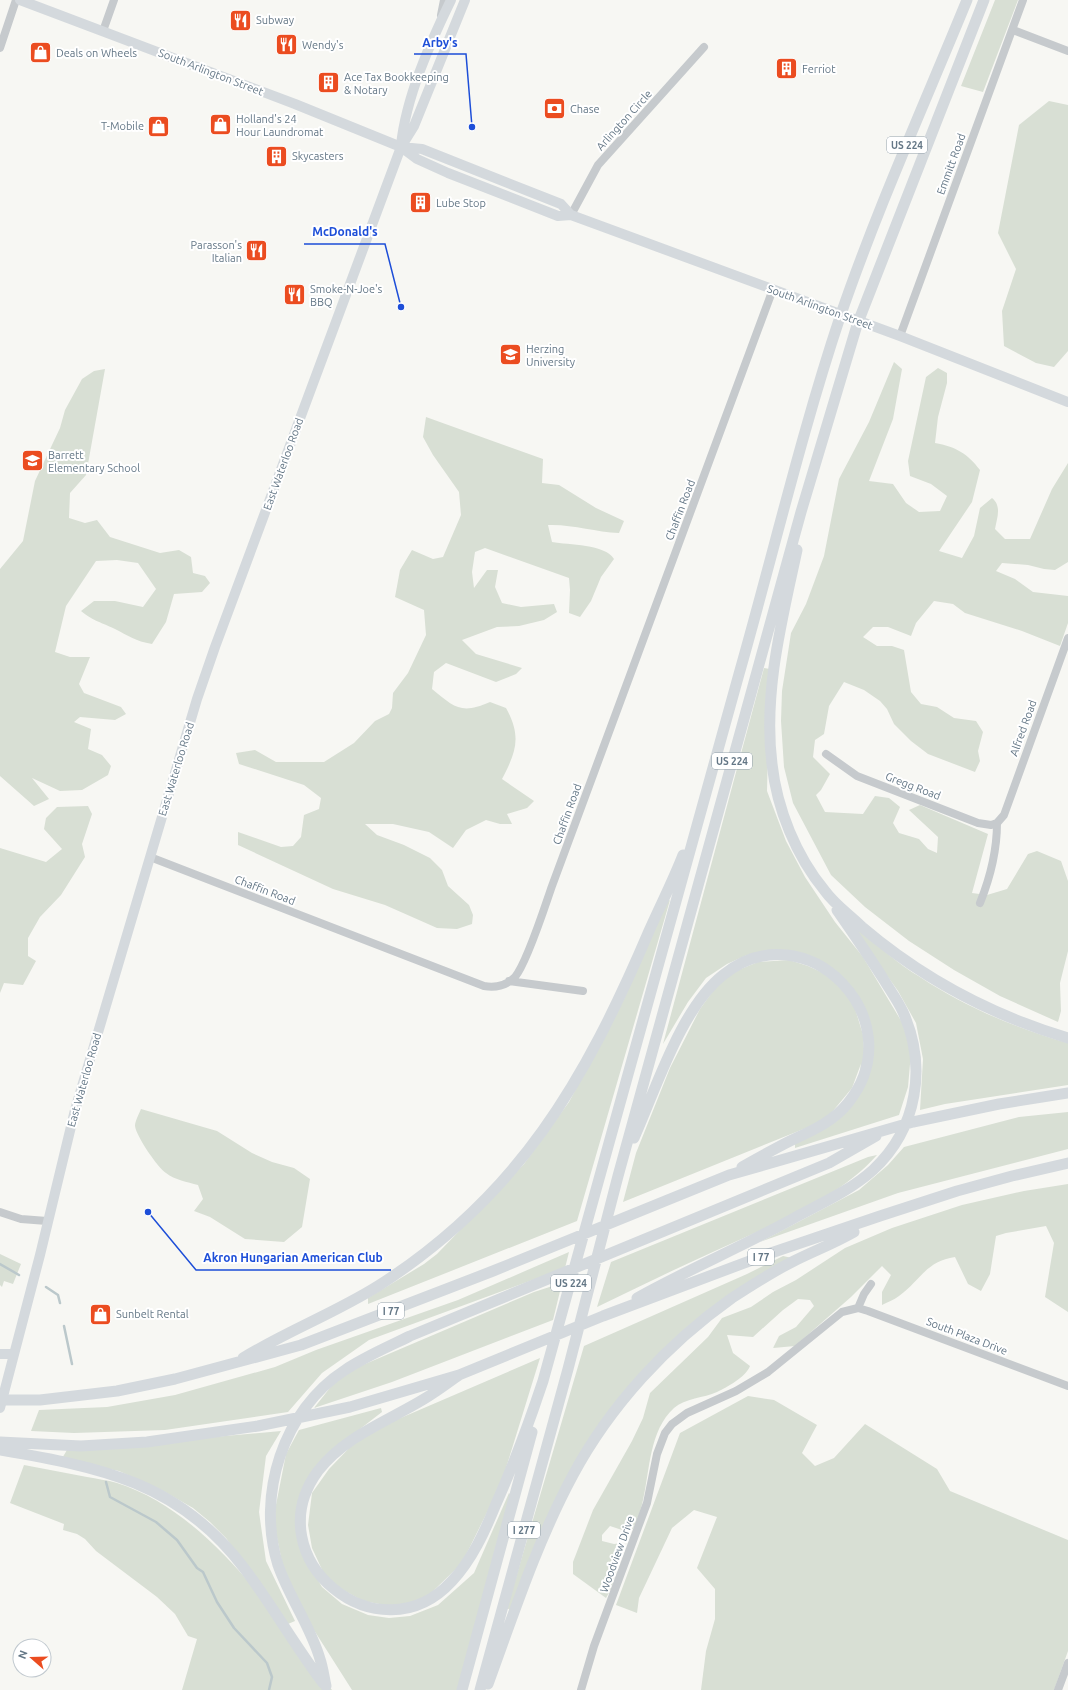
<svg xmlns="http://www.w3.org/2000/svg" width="1068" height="1690" viewBox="0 0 1068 1690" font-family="Ubuntu,sans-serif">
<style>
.green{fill:#d8dfd4}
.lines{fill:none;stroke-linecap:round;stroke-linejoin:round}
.stream{stroke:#bbc8cb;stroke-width:2.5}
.minor{stroke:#c6cacd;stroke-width:8}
.major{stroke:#d4d9dd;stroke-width:10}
.highway{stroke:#d4d9dd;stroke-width:11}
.labels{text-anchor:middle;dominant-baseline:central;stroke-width:4;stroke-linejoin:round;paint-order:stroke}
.shield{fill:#fff;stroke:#92a0aa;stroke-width:1}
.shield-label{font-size:10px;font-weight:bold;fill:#647786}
.poi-label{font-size:11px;fill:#647786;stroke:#fff;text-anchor:start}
.street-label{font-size:11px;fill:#647786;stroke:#fff}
.leader{fill:none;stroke:#1d4ed8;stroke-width:1.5}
.callout-dot{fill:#1d4ed8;stroke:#fff;stroke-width:1.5}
.callout-label{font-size:12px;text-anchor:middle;font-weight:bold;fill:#1d4ed8;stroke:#fff;stroke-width:4;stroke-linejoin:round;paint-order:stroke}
</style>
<rect width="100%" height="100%" fill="#f7f7f3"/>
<path class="green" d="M995 0H1018L983 92 961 86Z
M1049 101 1068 105V351L1054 367 1036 363 1004 346 1002 311 1016 269 998 233 1019 125Z
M894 362 902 369 893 419 869 481 893 484 906 503 919 512 940 511 947 496 931 484 910 476 908 461 926 377 938 368 947 373V383L938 417 935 443C956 447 967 453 980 470L972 502 939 551 962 558 974 536 980 508 992 498C1002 506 997 518 995 529L1005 539H1030L1052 489 1068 463V562L1055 570 1044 569 1028 565 1002 563 996 571 1015 579 1033 592 1068 596V623L1060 646 1022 631 965 613 953 604 934 601 916 623 911 636 888 627H873L863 637 877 646H892L904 650 911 692 921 704 937 707 954 718 976 721 983 732 978 751 980 761 975 772 928 754 911 741 894 724 887 709 880 701 864 690 844 682 829 706 824 734 815 740 813 757 830 774 821 790 816 795 825 812 863 814 875 796 889 798 900 807 893 823 899 833 919 839 928 849 937 853 938 837 909 810 920 805 988 834 972 893 987 895 1007 889 1028 854 1037 851 1061 861 1068 881V951L1060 983 1061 1011 1058 1022 1000 996 954 970 909 941 865 907 831 875 793 803 784 767 781 721 782 691 791 633 806 604 824 556 839 479 869 422Z
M105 369 86 475 70 493 69 518 85 523 97 520 110 537 160 553 179 550 191 557 193 573 205 576 210 583 202 592 174 594 166 622 152 644C135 641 129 636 115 629 101 622 95 622 81 611L94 601H115L143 607 156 589 138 563 117 560 96 561 66 606 55 652 70 657H90L79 684 84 693 121 707 126 714 115 720 80 717 74 722 91 729 88 749 102 755 111 766 108 775 82 790 60 791 32 778 49 799 34 806 0 776V569L23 541 35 481 60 428 65 410 82 379 94 371Z
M426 417 543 459 542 483 559 485 596 508 624 521 619 533C595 532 572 524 548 525L552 542C569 545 605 544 614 559L601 577 591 601 580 617 569 613 570 590 569 578 485 548 475 552 472 572 474 588 487 570H498L495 587 502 603 521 607 554 604 557 612 544 620 519 626 497 627 462 640 476 654 522 668 516 674 496 682 446 663 434 672 432 689C454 707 461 715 490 702L506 708C522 737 516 752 502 779L534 801 527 808 507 814 512 824H500L486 820 466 830 453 848 429 832 393 824H365L377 835 404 845 430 858 442 870 448 886 469 905 473 915 472 924 457 929 437 928 385 905 333 889 238 845V832L281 847 293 846 301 837 304 815 319 809 321 798 304 785 239 764 236 753 255 750 276 762H324L354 743 375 721 389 714 392 708 393 693 408 673 426 635 424 610 395 597 400 570 412 550 433 559 443 557 461 515 459 492 433 455 423 437Z
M764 668 770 669 767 791 786 841 805 877 835 922 863 957 903 1024 911 1053 908 1087 899 1115 795 1148V1144L856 1099 867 1021 855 991 837 972 801 955 776 952 747 955 727 964 706 978 688 1002 663 1044Z
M88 806 92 814 82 844 85 857 61 895 40 917 28 938V956L36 961 23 985 4 983 0 993V848L46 862 62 849 44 829 46 818 57 807Z
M670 900 577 1221 368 1304V1298L424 1264 437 1254 524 1164 569 1102 624 999 665 903Z
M859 930C879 946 898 964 920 977 965 1007 1016 1028 1068 1043V1085L945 1104 920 1110 923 1059 916 1023 898 991 856 932Z
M789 960 808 966 823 973 835 982 853 1002 864 1038 862 1061 852 1088 828 1117 806 1128 623 1202 636 1153 670 1068 700 1009 718 984 736 971 758 962Z
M141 1109 217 1131 252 1153 272 1162 294 1168 310 1179 302 1227 284 1242 245 1239 210 1217 194 1211 203 1199 198 1185C187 1182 175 1180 166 1173 158 1168 136 1136 135 1126 135 1121 139 1114 141 1109Z
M1068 1112V1149L898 1193 760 1242 859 1190 888 1165 904 1147 1019 1117Z
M877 1155C839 1199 767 1227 715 1251 675 1269 636 1288 597 1307L611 1262 868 1157Z
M1068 1184V1312L1045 1297 1054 1243 1046 1226 1006 1233 996 1236 990 1274 981 1291 968 1284 955 1257C926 1261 920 1281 899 1296 894 1300 887 1302 882 1305V1292L891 1275 882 1266 851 1297 795 1346 773 1348 779 1336 796 1327 814 1306 810 1300 798 1299 783 1310 753 1337 727 1335 733 1353 750 1366C746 1377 727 1387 717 1392 704 1398 685 1398 674 1408 649 1431 650 1470 643 1500 641 1510 637 1520 633 1529L625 1531 610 1526 602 1535V1541L614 1544 623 1543 612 1587 606 1598 573 1574V1562L593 1510 632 1441 643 1418 650 1393 708 1337 722 1318 751 1307 773 1292 796 1280 845 1248 892 1228 962 1205 1024 1191Z
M569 1252 565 1268 369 1340 322 1373 288 1412 165 1430 74 1433 31 1431 39 1410 107 1407 175 1395 275 1367 316 1350 458 1300Z
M0 1254 21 1264 13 1284 4 1281 2 1287 0 1285Z
M783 1256 792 1258 713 1309 604 1419 510 1610 507 1608 584 1346 747 1274Z
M562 1283 553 1320 392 1382 314 1408 333 1384 351 1370 534 1292Z
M540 1358 501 1484 462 1563 426 1598 396 1607 363 1601 338 1587 325 1576 312 1548 308 1525 312 1493 329 1469 354 1443 396 1420Z
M748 1396 774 1400 817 1425 802 1453 815 1466 834 1458 865 1424 937 1469 950 1491 1068 1540V1651L1054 1690H701L706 1651 715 1619V1589L697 1568 717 1517 694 1510 672 1528 639 1598 637 1613 616 1605 680 1433Z
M381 1408 382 1412 325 1456 305 1486 306 1560 322 1587 342 1604 368 1615 389 1618 410 1616 438 1605 474 1573 509 1493 512 1497 458 1690H352L312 1627 285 1576 276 1533 275 1510 286 1454 299 1430Z
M281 1431 266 1456 259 1512 266 1561 295 1621 288 1624 226 1538 210 1522 193 1508 165 1492 119 1471 61 1460 67 1450Z
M24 1465C45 1469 66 1473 87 1477 97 1479 107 1480 117 1483 209 1512 276 1616 332 1690H182L197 1639 188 1636 175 1614 157 1597 96 1551 85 1539 77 1534 63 1530 64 1524 10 1503Z"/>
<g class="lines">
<path class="stream" d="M0 1264 19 1275
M46 1287 58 1295 60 1303
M64 1326 72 1364
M106 1482 110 1497 156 1522 177 1540 197 1568 203 1572 217 1602 234 1628 267 1663 272 1677 269 1690"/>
<path class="minor" d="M441 15 444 0
M1013 30 1068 51
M103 31 114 0
M0 48 16 0
M571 215 598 165 704 47
M900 336 1023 0
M826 754 857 776 978 823 991 825 997 823
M997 823 1004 815 1068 638
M150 857 484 986C496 988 506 986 515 977 527 963 545 906 552 886L773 289
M980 903C990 878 997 850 997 823
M509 981 583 991
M0 1212 21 1219 47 1221
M858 1308 864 1294 871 1284
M581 1690 594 1646 647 1503 657 1454 665 1433 672 1424 687 1413 736 1391 768 1372 842 1312 858 1308 868 1311 1068 1386
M1058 1690 1068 1663"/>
<path class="major" d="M20 0 295 104 401 147 417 159 448 173 558 216 571 215 900 336 1068 402
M401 145C406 97 430 43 451 0
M401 147 422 149 561 204 571 215
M0 1354H14
M0 1408 40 1255 75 1110 197 699 215 647 401 147 414 126 465 0"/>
<path class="highway" d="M797 550C782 620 763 693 772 764 777 809 796 856 825 891 835 905 850 915 862 927 923 979 991 1015 1068 1038
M634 1138C656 1089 681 1008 723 975 806 908 915 1020 848 1103 833 1122 811 1131 790 1141 774 1149 758 1158 742 1167
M637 1298C689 1269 744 1246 796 1217 822 1203 851 1190 873 1170 918 1128 927 1066 903 1012 898 1001 890 990 884 980 869 956 853 933 837 910
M243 1358C287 1331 335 1313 378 1286 519 1196 585 1081 649 931 660 906 673 881 683 855
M459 1375C448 1383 436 1392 424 1399 388 1421 345 1436 318 1471 254 1558 379 1661 452 1581 472 1560 485 1531 496 1504 514 1464 529 1423 543 1381 610 1145 673 909 739 674 773 555 801 434 840 317 877 209 924 105 967 0
M0 1400H40L117 1391 175 1379 301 1345 493 1271 729 1175 913 1122 999 1104 1068 1093
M0 1442 81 1446 147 1442 258 1426 350 1407 459 1375 603 1316 768 1254 880 1216 957 1191 1012 1176 1068 1163
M0 1450C100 1467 179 1482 244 1568 272 1605 295 1646 323 1683
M488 1684C514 1613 537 1542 573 1475 610 1406 667 1344 732 1298 752 1285 772 1272 794 1261 814 1251 835 1243 854 1232
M326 1686C324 1677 323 1668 320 1659 311 1627 289 1597 278 1565 256 1495 283 1410 345 1370 366 1356 388 1347 410 1336L829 1163 876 1136
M462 1690 532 1432
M480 1690 568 1369 618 1176 801 512 857 325 984 0"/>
</g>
<defs>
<symbol id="restaurant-square" viewBox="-11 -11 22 22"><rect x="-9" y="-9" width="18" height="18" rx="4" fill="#eb4c20" stroke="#fff"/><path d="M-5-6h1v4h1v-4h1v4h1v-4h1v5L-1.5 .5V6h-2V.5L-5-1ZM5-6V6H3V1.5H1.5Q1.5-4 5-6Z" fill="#fff"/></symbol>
<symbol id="shop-square" viewBox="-11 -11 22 22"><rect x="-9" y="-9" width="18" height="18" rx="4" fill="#eb4c20" stroke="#fff"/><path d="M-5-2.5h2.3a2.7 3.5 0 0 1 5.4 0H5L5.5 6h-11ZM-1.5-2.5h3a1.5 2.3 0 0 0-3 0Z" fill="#fff"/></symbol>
<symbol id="building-square" viewBox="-11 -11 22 22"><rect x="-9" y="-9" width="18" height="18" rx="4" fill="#eb4c20" stroke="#fff"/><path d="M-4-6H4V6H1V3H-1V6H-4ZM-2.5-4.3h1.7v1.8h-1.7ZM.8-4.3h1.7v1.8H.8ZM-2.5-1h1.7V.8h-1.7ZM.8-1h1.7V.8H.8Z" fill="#fff"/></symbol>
<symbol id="bank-square" viewBox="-11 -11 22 22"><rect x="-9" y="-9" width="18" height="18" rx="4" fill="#eb4c20" stroke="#fff"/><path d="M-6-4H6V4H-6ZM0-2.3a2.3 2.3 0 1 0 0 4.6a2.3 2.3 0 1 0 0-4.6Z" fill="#fff"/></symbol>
<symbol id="university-square" viewBox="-11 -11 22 22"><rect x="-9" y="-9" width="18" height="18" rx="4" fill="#eb4c20" stroke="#fff"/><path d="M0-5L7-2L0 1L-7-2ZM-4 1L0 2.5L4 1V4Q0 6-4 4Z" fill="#fff"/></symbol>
<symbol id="school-square" viewBox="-11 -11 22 22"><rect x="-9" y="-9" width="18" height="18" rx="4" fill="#eb4c20" stroke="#fff"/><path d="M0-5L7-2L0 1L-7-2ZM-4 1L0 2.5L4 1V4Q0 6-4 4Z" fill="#fff"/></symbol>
</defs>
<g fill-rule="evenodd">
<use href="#restaurant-square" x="228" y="8" width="25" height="25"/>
<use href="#restaurant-square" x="274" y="32" width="25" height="25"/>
<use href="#shop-square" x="28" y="40" width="25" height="25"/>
<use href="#building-square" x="774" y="56" width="25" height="25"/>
<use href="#building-square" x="316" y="70" width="25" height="25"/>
<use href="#bank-square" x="542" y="96" width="25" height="25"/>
<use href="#shop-square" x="208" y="112" width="25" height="25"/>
<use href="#shop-square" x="146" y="114" width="25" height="25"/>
<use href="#building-square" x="264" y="144" width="25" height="25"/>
<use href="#building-square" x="408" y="190" width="25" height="25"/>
<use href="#restaurant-square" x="244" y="238" width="25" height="25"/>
<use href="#restaurant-square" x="282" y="282" width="25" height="25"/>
<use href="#university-square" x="498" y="342" width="25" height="25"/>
<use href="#school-square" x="20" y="448" width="25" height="25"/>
<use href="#shop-square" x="88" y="1302" width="25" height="25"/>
</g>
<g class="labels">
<g class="shield">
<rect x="887" y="137" width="40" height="16" rx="3"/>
<rect x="712" y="753" width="40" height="16" rx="3"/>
<rect x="748" y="1249" width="26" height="16" rx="3"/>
<rect x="551" y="1275" width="40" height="16" rx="3"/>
<rect x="378" y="1303" width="26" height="16" rx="3"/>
<rect x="508" y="1522" width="32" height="16" rx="3"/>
</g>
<g class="shield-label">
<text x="907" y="145">US 224</text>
<text x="732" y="761">US 224</text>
<text x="761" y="1257">I 77</text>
<text x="571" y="1283">US 224</text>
<text x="391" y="1311">I 77</text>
<text x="524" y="1530">I 277</text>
</g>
<g class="poi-label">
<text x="256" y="20">Subway</text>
<text x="302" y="45">Wendy's</text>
<text x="56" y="53">Deals on Wheels</text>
<text x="802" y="69">Ferriot</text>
<text x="344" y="77">Ace Tax Bookkeeping<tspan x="344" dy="13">&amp; Notary</tspan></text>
<text x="570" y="109">Chase</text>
<text x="236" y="119">Holland's 24<tspan x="236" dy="13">Hour Laundromat</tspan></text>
<text x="144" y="126" text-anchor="end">T-Mobile</text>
<text x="292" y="156">Skycasters</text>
<text x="436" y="203">Lube Stop</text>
<text x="242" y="245" text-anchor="end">Parasson's<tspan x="242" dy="13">Italian</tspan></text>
<text x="310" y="289">Smoke-N-Joe's<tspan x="310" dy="13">BBQ</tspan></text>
<text x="526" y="349">Herzing<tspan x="526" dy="13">University</tspan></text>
<text x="48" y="455">Barrett<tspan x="48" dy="13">Elementary School</tspan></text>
<text x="116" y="1314">Sunbelt Rental</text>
</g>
<g class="street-label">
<text transform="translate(211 72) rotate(21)">South Arlington Street</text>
<text transform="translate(624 120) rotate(-48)">Arlington Circle</text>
<text transform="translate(951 164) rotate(-70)">Emmitt Road</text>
<text transform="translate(820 307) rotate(20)">South Arlington Street</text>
<text transform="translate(283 464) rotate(-70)">East Waterloo Road</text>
<text transform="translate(680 510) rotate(-69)">Chaffin Road</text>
<text transform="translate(1023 728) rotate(-70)">Alfred Road</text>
<text transform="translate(176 769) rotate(-73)">East Waterloo Road</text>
<text transform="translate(913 786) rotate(21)">Gregg Road</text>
<text transform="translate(567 814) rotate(-70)">Chaffin Road</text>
<text transform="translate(265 890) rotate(21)">Chaffin Road</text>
<text transform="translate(84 1080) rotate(-74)">East Waterloo Road</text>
<text transform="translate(967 1336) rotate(21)">South Plaza Drive</text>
<text transform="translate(617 1554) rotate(-70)">Woodview Drive</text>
</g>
</g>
<path class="leader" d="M472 127L466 54H414M401 307L385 244H304M148 1212L196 1270H391"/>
<g class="callout-dot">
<circle cx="472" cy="127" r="4"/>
<circle cx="401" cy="307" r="4"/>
<circle cx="148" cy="1212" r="4"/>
</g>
<g class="callout-label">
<text x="440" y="47">Arby's</text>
<text x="345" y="236">McDonald's</text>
<text x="293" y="1262">Akron Hungarian American Club</text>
</g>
<g transform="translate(32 1658) rotate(290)"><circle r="19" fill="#ffffff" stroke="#c1c9cf"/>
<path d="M0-3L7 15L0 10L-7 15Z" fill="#eb4c20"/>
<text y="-6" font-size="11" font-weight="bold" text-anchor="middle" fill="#647786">N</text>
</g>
</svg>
